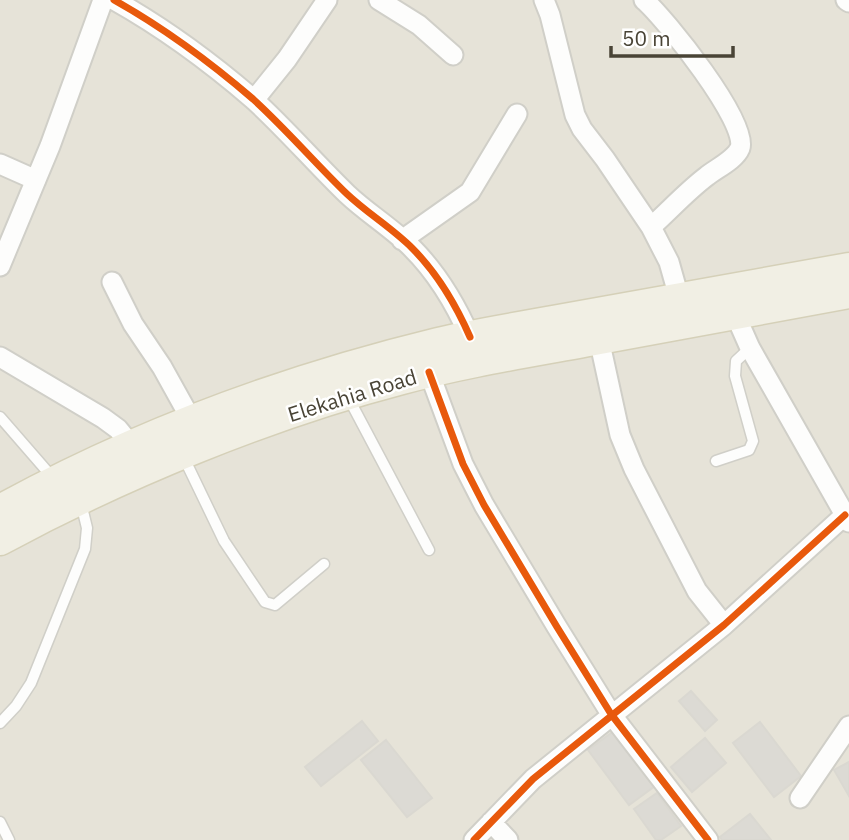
<svg xmlns="http://www.w3.org/2000/svg" width="849" height="840" viewBox="0 0 849 840" font-family="'IBM Plex Sans',sans-serif">
<style>
.residential{fill:#e6e3d8}
.building{fill:#dcdad4;stroke:#dad8d1;stroke-width:2}
.lines{fill:none;stroke-linecap:round;stroke-linejoin:round}
.service-casing{stroke:#d0cfc8;stroke-width:13}
.minor-casing{stroke:#d0cfc8;stroke-width:23}
.primary-casing{stroke:#d5d0b8;stroke-width:33}
.service{stroke:#fdfdfc;stroke-width:10}
.minor{stroke:#fdfdfc;stroke-width:19}
.primary{stroke:#f1efe4;stroke-width:30}
.cycleway-casing{stroke:#fff;stroke-width:11}
.cycleway{stroke:#e8590c;stroke-width:7}
.labels{text-anchor:middle;dominant-baseline:central;stroke-width:5;stroke-linejoin:round;paint-order:stroke}
.street-label{font-size:21px;fill:#494436;stroke:#fff}
</style>
<rect width="100%" height="100%" fill="#f2f1eb"/>
<path class="residential" d="M0 0H849V840H0Z"/>
<path class="building" d="M691 691 717 720 705 731 679 701Z
M362 721 378 741 321 786 305 767Z
M760 722 801 776 774 797 733 743Z
M614 731 655 786 629 805 588 750Z
M705 738 726 763 692 792 671 767Z
M386 740 432 798 407 817 361 760Z
M849 762V796L834 770Z
M657 793 681 826 661 840H656L634 809Z
M750 814 771 840H722L720 837Z"/>
<g class="lines">
<defs>
<path id="service" d="M349 399 429 550
M0 417 53 478
M184 458 224 541 265 602 275 605 324 564
M716 461 749 450 753 441 735 376 736 361 750 348
M0 723 16 706 31 683 85 549 87 528 81 503
M0 822 9 840"/>
<path id="minor" d="M114 0C164 28 210 62 253 99 286 129 315 163 347 194 367 213 392 228 412 248 437 273 456 305 470 337
M379 0 419 25 453 55
M544 0 550 15 575 115 582 129 605 159 651 227 669 262 682 308
M644 0C665 18 749 123 740 148 735 160 717 168 707 176 687 191 670 210 651 227
M846 0 849 2
M254 100 287 59 327 0
M0 164 36 180
M402 240 470 192 517 114
M0 266 50 146 103 0
M112 282 133 324 162 367 192 421
M731 305 750 348 849 522
M599 339 620 435 634 469 697 591 724 625
M0 357 103 418 118 429 131 445
M429 372 463 464 484 505 557 627 611 714 708 840
M800 798 849 726
M491 822 508 840
M474 840 533 779 724 625 845 515"/>
<path id="primary" d="M0 510C137 435 286 380 438 343 476 334 515 328 553 321 651 303 750 286 849 268
M0 540C122 474 268 414 402 379 465 362 530 352 594 340 679 325 764 309 849 293"/>
</defs>
<use href="#service" class="service-casing"/>
<use href="#minor" class="minor-casing"/>
<use href="#primary" class="primary-casing"/>
<use href="#service" class="service"/>
<use href="#minor" class="minor"/>
<use href="#primary" class="primary"/>
<defs>
<path id="cycleway" d="M114 0C164 28 210 62 253 99 286 129 315 163 347 194 367 213 392 228 412 248 437 273 456 305 470 337
M429 372 463 464 484 505 557 627 611 714 708 840
M474 840 533 779 724 625 845 515"/>
</defs>
<use href="#cycleway" class="cycleway-casing"/>
<use href="#cycleway" class="cycleway"/>
</g>
<g class="labels">
<g class="street-label">
<text transform="translate(352 395) rotate(-17)">Elekahia Road</text>
</g>
</g>
<path d="M611 46v10h122v-10" fill="none" stroke="#494436" stroke-width="3.5"/>
<text x="622" y="46" font-size="21" fill="#494436" stroke="#ffffff" stroke-width="5" paint-order="stroke">50 m</text>
</svg>
